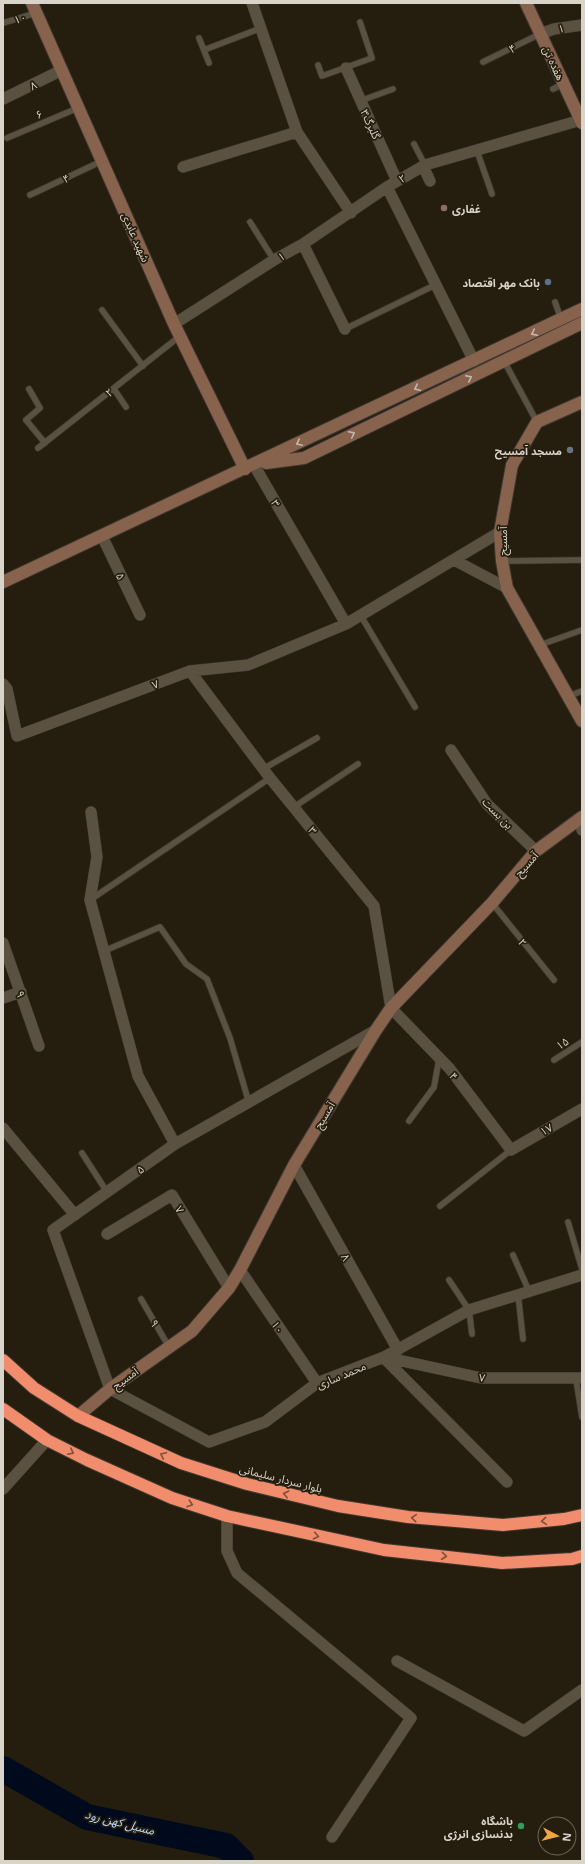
<svg xmlns="http://www.w3.org/2000/svg" width="585" height="1864" viewBox="0 0 585 1864" font-family="'Open Sans','Noto Sans Arabic',sans-serif">
<style>
.lines{fill:none;stroke-linecap:round;stroke-linejoin:round}
.river{stroke:#000a1c;stroke-width:26}
.lane-casing{stroke:#3f3830;stroke-width:7}
.street-casing{stroke:#3f3830;stroke-width:12}
.secondary-casing{stroke:#3f3830;stroke-width:14}
.highway-casing{stroke:#3f3830;stroke-width:14}
.lane{stroke:#5a5141;stroke-width:5.5}
.street{stroke:#5a5141;stroke-width:11}
.secondary{stroke:#87634e;stroke-width:12}
.highway{stroke:#f18c6c;stroke-width:12}
.oneway{stroke:#c4b8ab}
.oneway2{stroke:#814f38}
.education-dot{fill:#8d6e63;stroke:#251d0e;stroke-width:1.5}
.service-dot{fill:#5c6f8a;stroke:#251d0e;stroke-width:1.5}
.worship-dot{fill:#6b7280;stroke:#251d0e;stroke-width:1.5}
.leisure-dot{fill:#2e9e5b;stroke:#251d0e;stroke-width:1.5}
.labels{text-anchor:middle;dominant-baseline:central;stroke-width:3.5;stroke-linejoin:round;paint-order:stroke}
.street-label{font-size:11px;fill:#d9d4ca;stroke:#251d0e}
.poi-label{font-size:11px;font-weight:bold;fill:#d9d4ca;stroke:#251d0e;text-anchor:end}
.water-label{font-size:12px;font-style:italic;fill:#b6d7f9;stroke:#251d0e}
</style>
<rect width="100%" height="100%" fill="#251d0e"/>
<g class="lines">
<path class="river" d="M3 1769 87 1817 226 1846 241 1861"/>
<defs>
<path id="lane" d="M3 23 36 13
M199 38 209 63
M204 50 261 28
M483 62 540 34
M318 65 322 76 372 58 360 22
M553 89 563 84
M360 101 393 89
M7 138 78 108
M414 144 425 165
M477 151 492 194
M30 195 102 161
M250 222 274 260
M555 302 561 319
M102 310 143 366
M345 329 435 285
M504 361 537 422
M29 389 40 408 26 420 45 443
M114 389 126 407
M38 448 180 336
M502 561 582 560
M361 616 415 707
M540 645 582 630
M569 696 582 691
M263 769 317 738
M294 807 358 764
M90 900 270 778
M492 903 554 980
M104 951 160 927 186 964 207 979 230 1038 249 1103
M554 1060 582 1042
M409 1121 434 1087 439 1059
M82 1153 107 1192
M440 1206 511 1150
M568 1222 582 1269
M513 1255 529 1291
M449 1280 469 1310 472 1334
M518 1294 523 1339
M141 1299 169 1347
M576 1379 582 1417"/>
<path id="street" d="M252 3 297 132 351 213
M540 34 554 29 582 25
M346 68 397 181
M3 99 62 70
M423 166 430 181
M183 167 297 132
M387 187 474 361
M303 244 345 329
M174 324 274 260 303 244 387 187 425 165 581 120
M254 465 346 624
M102 536 140 615
M454 560 507 588
M190 671 270 778 374 906 391 1008 450 1069 511 1150 582 1109
M3 684 7 689 17 736 190 671 248 665 346 624 500 532
M451 750 487 804 536 851
M91 812 97 857 90 900 138 1076 175 1144
M579 819 582 830
M3 943 39 1046
M3 998 21 992
M376 1030 175 1144 53 1230 110 1389 209 1442 265 1422 317 1383 384 1357 469 1310 582 1275
M3 1128 75 1215
M294 1165 398 1350
M107 1234 172 1195 229 1288
M240 1270 317 1383
M384 1357 481 1378H582
M384 1358 507 1482
M3 1489 47 1440
M227 1516V1551L237 1573 411 1718 332 1837
M397 1661 524 1731 582 1690"/>
<path id="secondary" d="M32 3 174 324 245 469
M526 3 582 123
M582 402 537 422 512 465 500 532 502 561 507 588 582 721
M266 463 304 458 582 323
M3 582 582 309
M78 1416 110 1389 192 1331 229 1288 240 1270 294 1165 376 1030 391 1008 492 903 536 851 582 817"/>
<path id="highway" d="M3 1360 34 1388 78 1416 181 1463 247 1484 338 1506 408 1517 503 1525 564 1519 582 1515
M3 1409 47 1440 87 1460 172 1498 227 1516 384 1550 502 1563 572 1559 582 1556"/>
</defs>
<use href="#lane" class="lane-casing"/>
<use href="#street" class="street-casing"/>
<use href="#secondary" class="secondary-casing"/>
<use href="#highway" class="highway-casing"/>
<use href="#lane" class="lane"/>
<use href="#street" class="street"/>
<use href="#secondary" class="secondary"/>
<use href="#highway" class="highway"/>
</g>
<defs><path id="oneway-chevron" d="M-2-3.5L2.5 0L-2 3.5" fill="none" stroke-width="1.6" stroke-linecap="round" stroke-linejoin="round"/></defs>
<g class="oneway">
<use href="#oneway-chevron" transform="translate(534 333) rotate(154)"/>
<use href="#oneway-chevron" transform="translate(469 378) rotate(-26)"/>
<use href="#oneway-chevron" transform="translate(417 388) rotate(155)"/>
<use href="#oneway-chevron" transform="translate(352 434) rotate(-26)"/>
<use href="#oneway-chevron" transform="translate(299 443) rotate(155)"/>
</g>
<g class="oneway2">
<use href="#oneway-chevron" transform="translate(71 1452) rotate(27)"/>
<use href="#oneway-chevron" transform="translate(163 1455) rotate(-155)"/>
<use href="#oneway-chevron" transform="translate(286 1494) rotate(-167)"/>
<use href="#oneway-chevron" transform="translate(190 1504) rotate(18)"/>
<use href="#oneway-chevron" transform="translate(414 1518) rotate(-175)"/>
<use href="#oneway-chevron" transform="translate(544 1521) rotate(175)"/>
<use href="#oneway-chevron" transform="translate(316 1536) rotate(12)"/>
<use href="#oneway-chevron" transform="translate(444 1556) rotate(6)"/>
</g>
<circle class="education-dot" cx="444" cy="208" r="4"/>
<circle class="service-dot" cx="548" cy="282" r="4"/>
<circle class="worship-dot" cx="570" cy="450" r="4"/>
<circle class="leisure-dot" cx="521" cy="1826" r="4"/>
<g class="labels">
<g class="street-label">
<text transform="translate(20 18) rotate(-17)">۱۰</text>
<text transform="translate(561 28) rotate(-10)">۱</text>
<text transform="translate(512 48) rotate(-26)">۴</text>
<text transform="translate(554 63) rotate(65)">هفده تن</text>
<text transform="translate(33 85) rotate(-26)">۸</text>
<text transform="translate(39 114) rotate(-23)">۶</text>
<text transform="translate(371 124) rotate(65)">گلبرگ۳</text>
<text transform="translate(66 178) rotate(-25)">۴</text>
<text transform="translate(402 178) rotate(-30)">۲</text>
<text transform="translate(136 237) rotate(66)">شهید عابدی</text>
<text transform="translate(281 256) rotate(-29)">۱</text>
<text transform="translate(109 392) rotate(-38)">۲</text>
<text transform="translate(276 503) rotate(60)">۳</text>
<text transform="translate(502 541) rotate(-90)">آمسیح</text>
<text transform="translate(121 576) rotate(64)">۵</text>
<text transform="translate(155 684) rotate(-21)">۷</text>
<text transform="translate(498 813) rotate(46)">بن بست</text>
<text transform="translate(313 830) rotate(51)">۳</text>
<text transform="translate(526 864) rotate(-48)">آمسیح</text>
<text transform="translate(523 942) rotate(51)">۲</text>
<text transform="translate(21 994) rotate(71)">۹</text>
<text transform="translate(562 1043) rotate(-33)">۱۵</text>
<text transform="translate(454 1076) rotate(53)">۴</text>
<text transform="translate(324 1115) rotate(-59)">آمسیح</text>
<text transform="translate(546 1129) rotate(-30)">۱۷</text>
<text transform="translate(140 1169) rotate(-35)">۵</text>
<text transform="translate(180 1209) rotate(59)">۷</text>
<text transform="translate(346 1257) rotate(61)">۸</text>
<text transform="translate(155 1323) rotate(60)">۹</text>
<text transform="translate(278 1327) rotate(56)">۱۰</text>
<text transform="translate(341 1375) rotate(-23)">محمد ساری</text>
<text transform="translate(482 1377) rotate(6)">۷</text>
<text transform="translate(125 1378) rotate(-36)">آمسیح</text>
<text transform="translate(281 1478) rotate(14)">بلوار سردار سلیمانی</text>
</g>
<g class="poi-label">
<text x="452" y="208" text-anchor="start">غفاری</text>
<text x="540" y="282">بانک مهر اقتصاد</text>
<text x="562" y="450">مسجد آمسیح</text>
<text x="513" y="1820">باشگاه<tspan x="513" dy="13">بدنسازی انرژی</tspan></text>
</g>
<g class="water-label">
<text transform="translate(120 1822) rotate(14)">مسیل کهن رود</text>
</g>
</g>
<rect width="585" height="1864" fill="none" stroke="#d9d4ca" stroke-width="8"/>
<g transform="translate(557 1836) rotate(97)"><circle r="19" fill="#251d0e" stroke="#6d6659"/>
<path d="M0-3L7 15L0 10L-7 15Z" fill="#f1a63f"/>
<text y="-6" font-size="11" font-weight="bold" text-anchor="middle" fill="#d9d4ca">N</text>
</g>
</svg>
